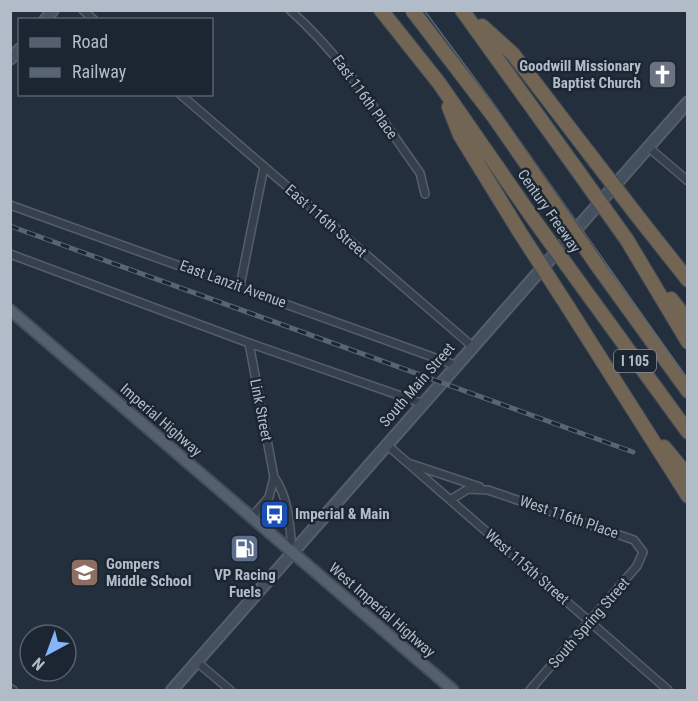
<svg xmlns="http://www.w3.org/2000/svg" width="698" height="701" viewBox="0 0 698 701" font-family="'Roboto Condensed',sans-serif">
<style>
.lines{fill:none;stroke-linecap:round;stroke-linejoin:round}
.street-casing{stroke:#555e6b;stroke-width:10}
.secondary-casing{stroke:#555e6b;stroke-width:14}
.primary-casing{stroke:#434c59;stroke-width:14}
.highway-casing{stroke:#424b58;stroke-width:16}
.street{stroke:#36404d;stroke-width:7}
.secondary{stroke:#445060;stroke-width:10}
.primary{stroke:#54606d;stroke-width:10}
.highway{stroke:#736553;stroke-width:14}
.tram{stroke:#586574;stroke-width:1.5}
.rail-casing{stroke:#586574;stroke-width:5}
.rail{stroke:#1c2532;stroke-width:3;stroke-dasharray:9;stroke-linecap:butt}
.highway-bridge-casing{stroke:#424b58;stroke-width:16;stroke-linecap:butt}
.highway-bridge{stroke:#736553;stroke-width:14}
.labels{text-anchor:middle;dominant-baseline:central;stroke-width:5;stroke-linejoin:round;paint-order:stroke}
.shield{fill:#1c2532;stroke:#858e9b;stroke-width:1.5}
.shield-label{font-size:14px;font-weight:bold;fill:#b2bbc8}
.poi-label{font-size:15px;font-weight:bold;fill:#b2bbc8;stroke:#1c2532;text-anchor:start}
.street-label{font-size:15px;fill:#b2bbc8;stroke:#1c2532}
</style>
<rect width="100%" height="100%" fill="#232f3d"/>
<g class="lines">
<defs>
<path id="street" d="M83 10 94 20
M290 10C343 57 379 116 420 173L425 194
M180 94 472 346
M648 147 688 181
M10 205 455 365
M10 254 249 343 421 403
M240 286 264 167
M249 343 274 477 269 497 251 518
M386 444 668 690
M411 464 480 487
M274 477C289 498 290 526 292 552
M450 500 468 489 488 490 634 540 643 552 637 566 530 690
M197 662 230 690
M10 688 13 690"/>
<path id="secondary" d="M45 20 53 10
M10 59 20 49
M172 690 688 102"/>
<path id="primary" d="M10 310 453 690"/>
<path id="highway" d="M381 10 439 83 532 217
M462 10 575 167
M482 26 513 54 588 152
M449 107 460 135 519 231
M642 222 688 280
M627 240 688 342
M599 268 688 391
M584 289 688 432
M671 299 688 321
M568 307 688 496
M664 447 688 476"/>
</defs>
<use href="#street" class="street-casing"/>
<use href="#secondary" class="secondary-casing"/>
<use href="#primary" class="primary-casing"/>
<use href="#highway" class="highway-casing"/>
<use href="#street" class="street"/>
<use href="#secondary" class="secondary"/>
<use href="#primary" class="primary"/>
<use href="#highway" class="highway"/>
<path class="tram" d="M424 10 493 103 688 380"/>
<defs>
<path id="rail" d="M10 226 633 452"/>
</defs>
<use href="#rail" class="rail-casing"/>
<use href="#rail" class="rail"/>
<defs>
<path id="highway-bridge" d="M412 10 494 117 599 268
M588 152 642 222
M575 167 627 240
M532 217 584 289
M519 231 568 307"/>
</defs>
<use href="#highway-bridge" class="highway-bridge-casing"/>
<use href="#highway-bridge" class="highway-bridge"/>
</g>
<defs>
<symbol id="church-square" viewBox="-11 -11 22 22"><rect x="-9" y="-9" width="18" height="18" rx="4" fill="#6b7280" stroke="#1c2532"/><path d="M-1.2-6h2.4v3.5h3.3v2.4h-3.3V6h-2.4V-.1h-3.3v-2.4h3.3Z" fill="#fff"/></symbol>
<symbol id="bus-square" viewBox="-11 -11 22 22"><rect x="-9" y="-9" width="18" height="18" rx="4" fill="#1a4fb4" stroke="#1c2532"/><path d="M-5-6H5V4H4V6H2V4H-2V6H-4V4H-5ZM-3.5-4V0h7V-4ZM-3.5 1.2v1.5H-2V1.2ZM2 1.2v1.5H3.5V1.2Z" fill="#fff"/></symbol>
<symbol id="fuel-square" viewBox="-11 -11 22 22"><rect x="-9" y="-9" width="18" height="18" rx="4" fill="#5c6f8a" stroke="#1c2532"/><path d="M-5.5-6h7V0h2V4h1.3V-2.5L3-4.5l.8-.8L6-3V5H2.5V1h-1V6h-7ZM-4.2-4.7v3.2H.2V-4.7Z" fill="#fff"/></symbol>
<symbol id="school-square" viewBox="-11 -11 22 22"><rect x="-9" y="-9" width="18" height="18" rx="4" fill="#8d6e63" stroke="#1c2532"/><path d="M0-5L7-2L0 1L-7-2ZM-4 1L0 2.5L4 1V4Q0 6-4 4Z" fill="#fff"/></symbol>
</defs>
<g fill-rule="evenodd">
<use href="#church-square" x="646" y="58" width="33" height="33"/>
<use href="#bus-square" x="258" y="498" width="33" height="33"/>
<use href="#fuel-square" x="228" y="532" width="33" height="33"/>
<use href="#school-square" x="68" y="556" width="33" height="33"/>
</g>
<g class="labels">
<rect class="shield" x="614" y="350" width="42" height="22" rx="4.5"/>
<g class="shield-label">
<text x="635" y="361">I 105</text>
</g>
<g class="poi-label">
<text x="641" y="66" text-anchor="end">Goodwill Missionary<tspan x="641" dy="17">Baptist Church</tspan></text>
<text x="295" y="514">Imperial &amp; Main</text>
<text x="106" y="564">Gompers<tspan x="106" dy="17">Middle School</tspan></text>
<text x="245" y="575" text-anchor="middle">VP Racing<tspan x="245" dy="17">Fuels</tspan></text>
</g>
<g class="street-label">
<text transform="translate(365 97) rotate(54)">East 116th Place</text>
<text transform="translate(549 211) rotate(55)">Century Freeway</text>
<text transform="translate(326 221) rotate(41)">East 116th Street</text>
<text transform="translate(233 284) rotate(20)">East Lanzit Avenue</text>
<text transform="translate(417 385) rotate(-49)">South Main Street</text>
<text transform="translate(261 410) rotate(79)">Link Street</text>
<text transform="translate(161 420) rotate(41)">Imperial Highway</text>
<text transform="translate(569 517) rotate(19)">West 116th Place</text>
<text transform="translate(527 567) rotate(41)">West 115th Street</text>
<text transform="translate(382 610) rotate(41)">West Imperial Highway</text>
<text transform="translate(589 623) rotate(-49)">South Spring Street</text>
</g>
</g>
<rect width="698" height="701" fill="none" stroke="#b2bbc8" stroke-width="24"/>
<rect x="18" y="18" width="195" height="78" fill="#1c2532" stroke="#58616e" stroke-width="1.5"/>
<rect x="30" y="38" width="30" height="9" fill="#54606d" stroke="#58616e" stroke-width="1.5"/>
<text x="72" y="48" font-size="18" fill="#b2bbc8">Road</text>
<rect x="30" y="68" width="30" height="9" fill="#586574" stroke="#58616e" stroke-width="1.5"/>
<text x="72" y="78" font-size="18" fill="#b2bbc8">Railway</text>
<g transform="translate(48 653) rotate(221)"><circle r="28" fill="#1c2532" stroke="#58616e" stroke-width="1.5"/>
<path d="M0-4.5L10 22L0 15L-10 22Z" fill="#85b6fa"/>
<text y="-9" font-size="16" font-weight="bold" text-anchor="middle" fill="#b2bbc8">N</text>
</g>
</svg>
